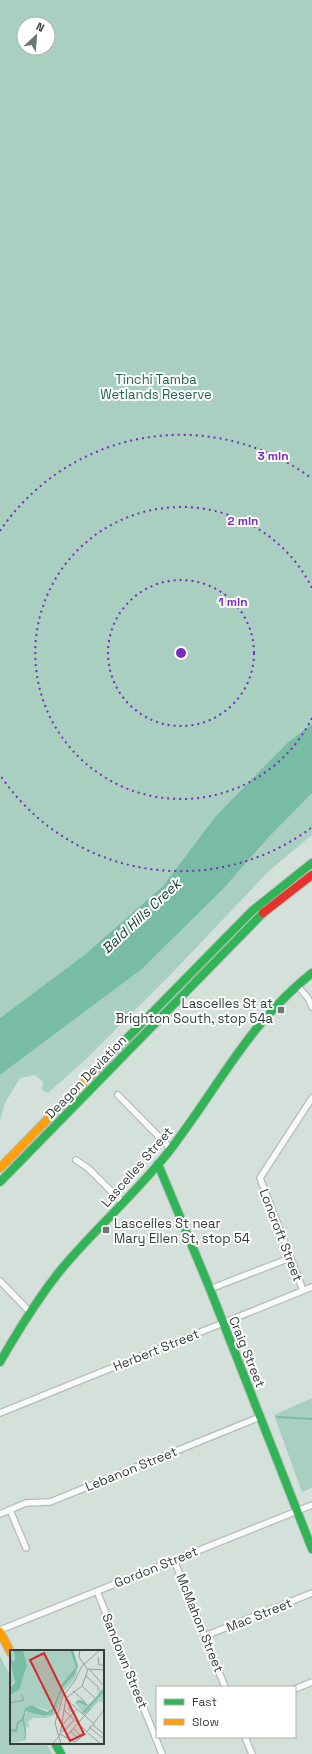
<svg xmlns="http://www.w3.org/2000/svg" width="312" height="1754" viewBox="0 0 312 1754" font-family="'Space Grotesk',sans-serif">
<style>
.green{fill:#a8cfc0;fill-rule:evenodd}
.water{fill:#79bca5}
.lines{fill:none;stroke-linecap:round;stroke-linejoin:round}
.stream{stroke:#79bca5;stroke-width:2}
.street-casing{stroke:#b3bdb9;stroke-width:8}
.fast-casing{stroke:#b3bdb9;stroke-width:10}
.slow-casing{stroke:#b3bdb9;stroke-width:10}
.jam-casing{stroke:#b3bdb9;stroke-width:10}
.street{stroke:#f9fafa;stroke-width:5.5}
.fast{stroke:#30b455;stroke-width:8}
.slow{stroke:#ff9f0a;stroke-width:8}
.jam{stroke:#e5322d;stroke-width:8}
.ring{fill:none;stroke:#7b2cbf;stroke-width:2;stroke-dasharray:2 4}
.poi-dot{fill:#6c7672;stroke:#fff;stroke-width:1.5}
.labels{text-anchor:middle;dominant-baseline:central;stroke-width:4;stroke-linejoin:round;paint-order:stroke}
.park-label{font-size:13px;fill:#206450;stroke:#fff}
.poi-label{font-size:13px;fill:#343d39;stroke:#fff;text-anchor:end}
.street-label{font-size:13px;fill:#343d39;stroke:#fff}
.water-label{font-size:14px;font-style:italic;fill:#0f382c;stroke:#fff}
.inset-river{fill:none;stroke:#79bca5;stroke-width:2}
.inset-road{fill:none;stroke:#949f9a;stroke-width:1}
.view{fill:#d62828;fill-opacity:0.15;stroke:#d62828;stroke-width:2}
.inset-edge{fill:none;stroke:#343d39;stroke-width:2}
.centre{fill:#7b2cbf;stroke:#fff;stroke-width:2}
.ring-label{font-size:12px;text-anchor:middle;font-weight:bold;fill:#7b2cbf;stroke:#fff;stroke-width:4;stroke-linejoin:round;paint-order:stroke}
</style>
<rect width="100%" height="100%" fill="#d4e1db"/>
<path class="green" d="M0 0H312V724L287 743 215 817 163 886 83 956 0 1018ZM24 24H48V48H24Z
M312 793V835L271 869 172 973 85 1060 48 1093 42 1090 43 1082 35 1075 20 1078 5 1103 0 1120V1075L142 969 223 889 267 839Z
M312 1398V1488L302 1492 274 1415Z
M0 1656 11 1677V1743H46L52 1754H0Z"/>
<path class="water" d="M312 724V793L267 839 223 889 142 969 0 1075V1018L83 956 163 886 215 817 287 743Z"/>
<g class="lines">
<path class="stream" d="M277 1417 312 1419"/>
<defs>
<path id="street" d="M297 985 308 998 312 1007
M118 1095 171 1149
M76 1160 88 1168 122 1202
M0 1281 30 1312
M210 1289 290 1258
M303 1290 260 1178 312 1098
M0 1413 312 1287
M10 1510 26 1548
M0 1514 26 1503 50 1502 260 1417
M174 1560 225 1687
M97 1591 162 1754
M0 1630 312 1505
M205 1636 312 1593
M295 1689 312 1682
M245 1737 252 1754"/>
<path id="fast" d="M91 1075 252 911 312 863
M158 1164 210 1289 312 1549
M0 1182 263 913
M0 1362C19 1329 39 1296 64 1266 98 1226 138 1191 170 1150 219 1086 248 1024 312 973
M55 1743 61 1754"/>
<path id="slow" d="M0 1168 91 1075
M0 1632 11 1653"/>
<path id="jam" d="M263 913 312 875"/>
</defs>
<use href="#street" class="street-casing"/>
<use href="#fast" class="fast-casing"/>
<use href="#slow" class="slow-casing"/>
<use href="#jam" class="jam-casing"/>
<use href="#street" class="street"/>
<use href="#fast" class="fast"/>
<use href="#slow" class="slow"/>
<use href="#jam" class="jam"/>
</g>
<g class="ring">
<circle cx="181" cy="653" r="73"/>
<path d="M312 718A146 146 0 1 1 312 588"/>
<path d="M311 828A218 218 0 0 1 0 775M0 531A218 218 0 0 1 311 478"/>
</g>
<g class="poi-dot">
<rect x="277" y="1006" width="8" height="8" rx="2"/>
<rect x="102" y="1226" width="8" height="8" rx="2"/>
</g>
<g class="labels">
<g class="park-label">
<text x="156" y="379">Tinchi Tamba<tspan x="156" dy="15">Wetlands Reserve</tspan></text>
</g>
<g class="poi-label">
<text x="273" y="1003">Lascelles St at<tspan x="273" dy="15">Brighton South, stop 54a</tspan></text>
<text x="114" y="1223" text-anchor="start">Lascelles St near<tspan x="114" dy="15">Mary Ellen St, stop 54</tspan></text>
</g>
<g class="street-label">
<text transform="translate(86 1077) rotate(-46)">Deagon Deviation</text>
<text transform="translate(137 1167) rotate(-49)">Lascelles Street</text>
<text transform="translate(281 1235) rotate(69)">Loncroft Street</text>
<text transform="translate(156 1350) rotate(-22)">Herbert Street</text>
<text transform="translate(247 1352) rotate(68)">Craig Street</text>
<text transform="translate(131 1469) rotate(-22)">Lebanon Street</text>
<text transform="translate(156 1567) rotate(-22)">Gordon Street</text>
<text transform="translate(259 1615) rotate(-22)">Mac Street</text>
<text transform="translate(200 1623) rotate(68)">McMahon Street</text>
<text transform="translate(125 1661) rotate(68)">Sandown Street</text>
</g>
<g class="water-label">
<text transform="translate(141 916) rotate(-43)">Bald Hills Creek</text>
</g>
</g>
<g transform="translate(10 1650)">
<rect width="94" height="94" fill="#d4e1db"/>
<path d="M0 0 5 6 2 12 5 29 0 38ZM13 0H60L66 17 52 34 40 61 21 55 15 58 12 68 15 84 14 91 0 93V45L9 39 16 20ZM68 20 64 30 54 41 45 65 36 68H23L18 72 19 77H16L14 68 17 61 34 66 42 64 53 37ZM91 39 94 41V53L89 51 75 65 65 53 72 50 78 55 90 45 87 42Z" fill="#a8cfc0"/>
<path d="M2 0H13L17 16 9 40 0 45V38L5 32 0 8 4 12 5 6ZM60 0H63L68 16 65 24 53 37 42 64 34 66 16 61 14 68 16 80V88L14 91 15 84 12 68 15 58 21 55 37 62 42 59 52 34 66 17Z" fill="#79bca5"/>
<path class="inset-river" d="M66 53 69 51 77 55M73 63 94 40M0 80 6 81 8 73 13 69"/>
<path class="inset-road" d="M70 0 69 7 78 20M88 7 89 15H94M78 19 94 20M80 20 94 36M75 25 89 38 87 40M72 36 85 48M63 41 75 52M56 49 84 74M60 52 59 59 63 63M0 53 14 50 11 44M54 60 77 82M83 75 94 84M51 76 67 59M79 77 94 89M63 78 72 87M50 81H54L64 70M60 81 69 89M77 82 94 60M78 83 91 94M50 84 65 92 77 83M57 86 81 58M42 94 50 85 56 48 72 36 78 20M51 94 45 73 53 46 64 32 72 16 90 0"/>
<path class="view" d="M34 3 74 84 60 91 20 10Z"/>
<rect width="94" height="94" class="inset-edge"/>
</g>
<circle cx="181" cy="653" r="6" class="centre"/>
<g class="ring-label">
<text x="273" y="460">3 min</text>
<text x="243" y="525">2 min</text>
<text x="233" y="606">1 min</text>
</g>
<rect x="156" y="1686" width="140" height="52" fill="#ffffff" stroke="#aeb1b0"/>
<rect x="164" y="1699" width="20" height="6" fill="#30b455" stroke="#aeb1b0"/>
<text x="192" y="1706" font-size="12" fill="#343d39">Fast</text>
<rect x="164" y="1719" width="20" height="6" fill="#ff9f0a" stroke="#aeb1b0"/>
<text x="192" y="1726" font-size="12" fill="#343d39">Slow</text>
<g transform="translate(36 36) rotate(26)"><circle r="19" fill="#ffffff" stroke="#aeb1b0"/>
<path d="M0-3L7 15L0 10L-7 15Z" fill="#6c7672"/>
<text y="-6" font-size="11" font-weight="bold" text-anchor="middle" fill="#343d39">N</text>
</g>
</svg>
